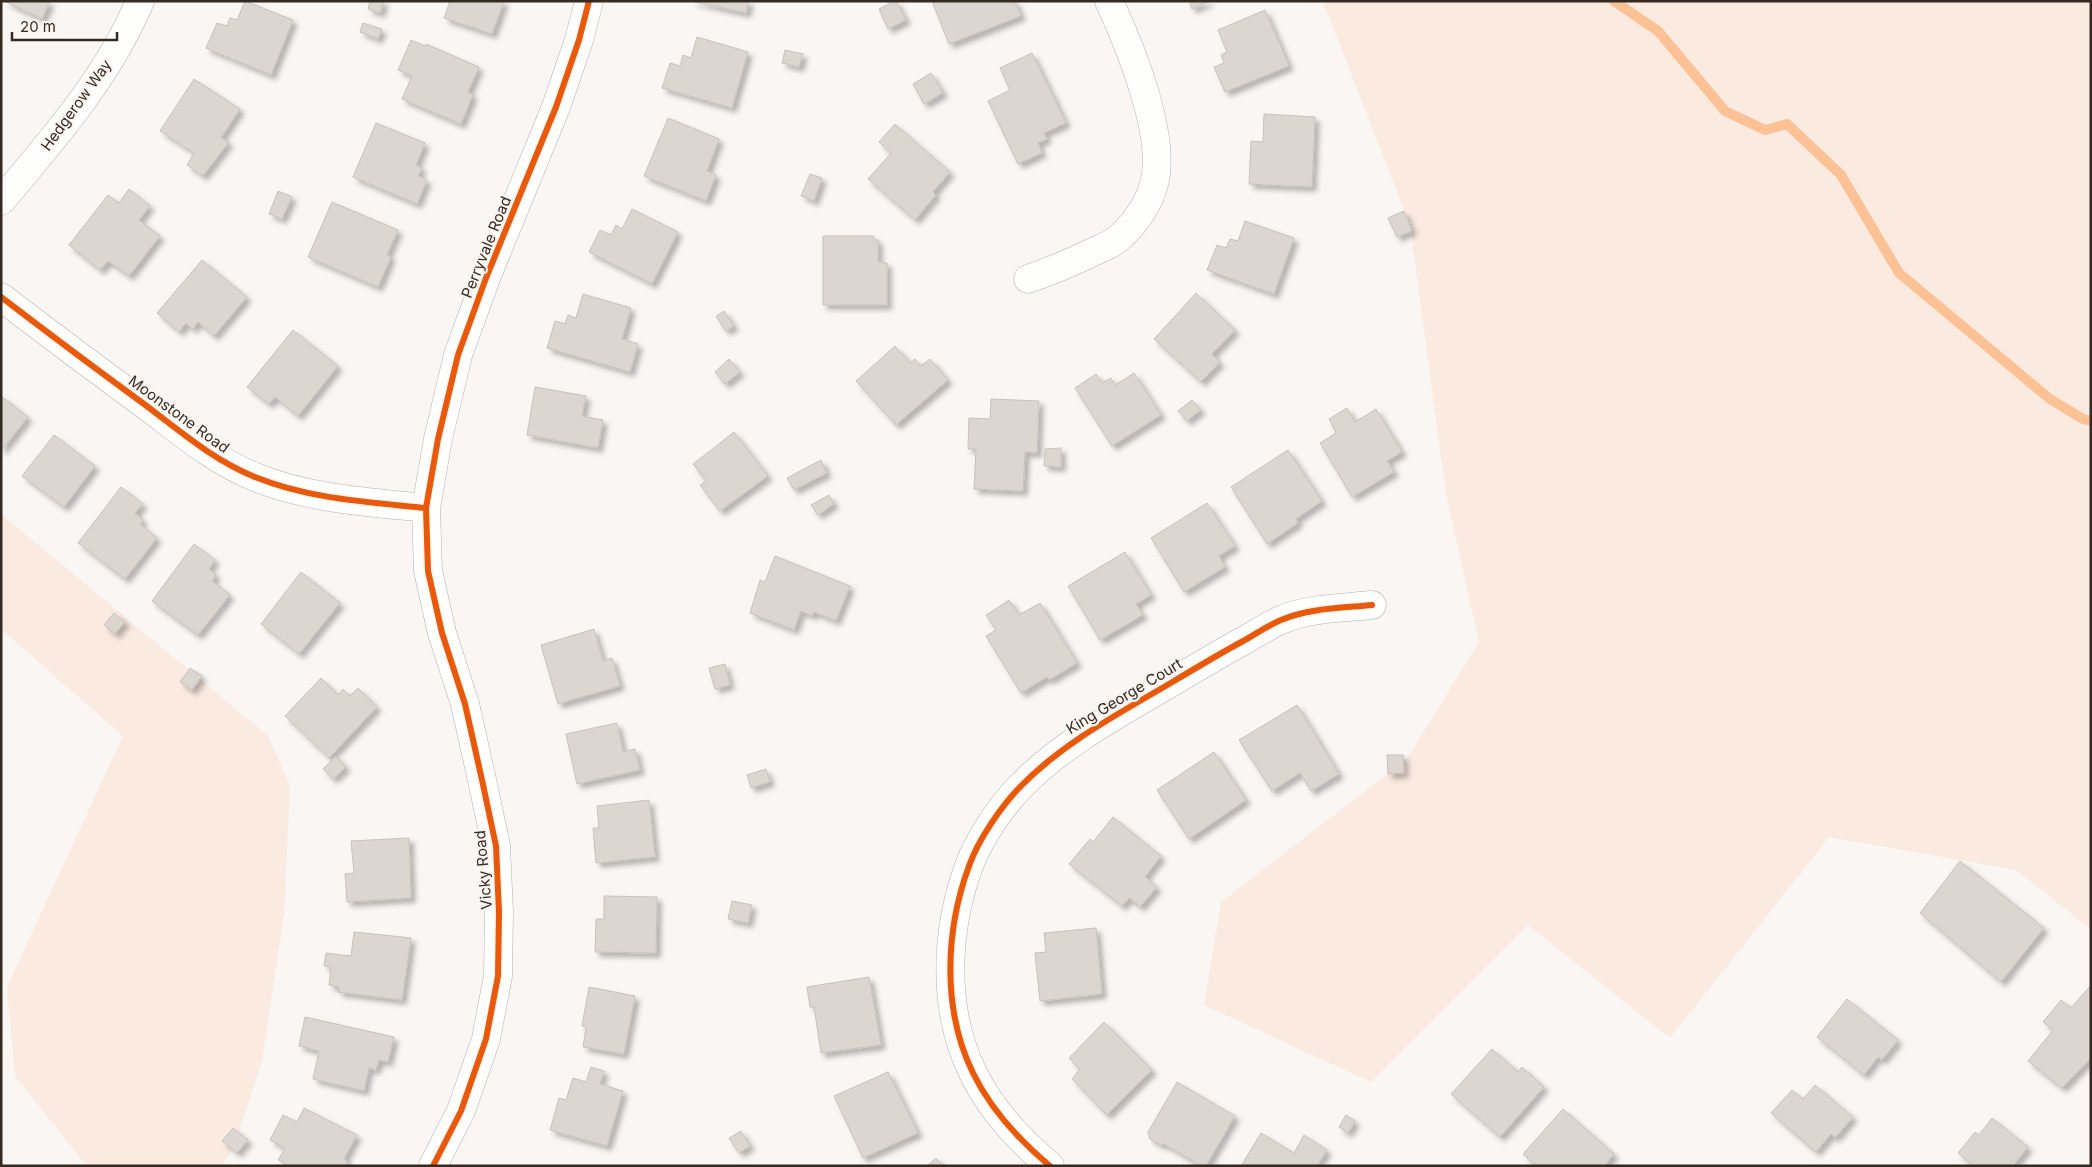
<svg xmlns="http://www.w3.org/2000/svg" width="2092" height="1167" viewBox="0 0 2092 1167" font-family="Inter,sans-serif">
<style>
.green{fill:#faeae0}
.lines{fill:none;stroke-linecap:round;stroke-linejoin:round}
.stream{stroke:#fcc194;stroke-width:10}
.building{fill:#dcd6d0;stroke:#c8c1bc;filter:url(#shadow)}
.street-casing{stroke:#b6b0ac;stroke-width:29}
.street{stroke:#fefefd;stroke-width:28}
.cycleway-casing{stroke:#fbf5f1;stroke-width:9}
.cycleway{stroke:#e8590c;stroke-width:6}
.labels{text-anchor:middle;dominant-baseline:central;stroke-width:4.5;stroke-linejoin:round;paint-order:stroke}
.street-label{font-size:15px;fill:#352a22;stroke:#fbf5f1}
</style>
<defs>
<filter id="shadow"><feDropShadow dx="4.5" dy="4.5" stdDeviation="2.5" flood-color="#0004"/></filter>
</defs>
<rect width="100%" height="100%" fill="#f9f6f3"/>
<path class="green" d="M1323 1H2091V929L2016 870 1829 837 1670 1038 1528 925 1371 1082 1204 1005 1221 902 1407 759 1479 642 1446 494 1410 225Z
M1 514 268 736 290 786 284 914 262 1061 234 1147 221 1166H87L15 1076 7 987 123 736 1 629Z"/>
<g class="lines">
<path class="stream" d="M1614 1 1658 31 1725 111 1765 130 1787 124 1841 175 1899 273 2050 399 2083 419 2091 421"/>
</g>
<path class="building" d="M4 1H50L42 19Z
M245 1 293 20 271 75 206 48 217 23 227 26 230 18 237 20Z
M370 1H384L380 13 368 9Z
M450 1H504L492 34 444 18Z
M691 1H749L746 13Z
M894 1H896L906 20 888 29 879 9Z
M932 1H1015L1021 16 949 44Z
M1189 1H1210L1192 9Z
M1265 10 1289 66 1225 92 1214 67 1224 63 1221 55 1227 52 1218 30Z
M363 23 382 29 378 39 360 32Z
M697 37 748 52 732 108 662 88 670 63 680 66 683 55 691 58Z
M411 40 425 46 426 44 479 67 468 92 473 95 461 124 402 99 412 76 398 70Z
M785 50 803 54 799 67 782 63Z
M1032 53 1066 123 1044 133 1047 139 1038 143 1042 153 1018 164 988 101 1010 90 1000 68Z
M931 73 943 93 924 104 913 84Z
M194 79 240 109 221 138 229 142 203 176 187 165 194 153 160 131Z
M1264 114 1315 117 1312 187 1249 184 1251 141 1263 142Z
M668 118 719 139 707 171 716 175 706 201 644 176Z
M376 123 425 143 416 165 422 168 418 176 427 180 417 204 353 177Z
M895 124 950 172 933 192 936 195 915 220 868 179 891 153 879 142Z
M810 174 822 178 814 201 801 196Z
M129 189 150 206 139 220 160 236 129 276 108 261 100 270 69 245 108 195 119 203Z
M278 191 292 197 282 219 269 214Z
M332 202 398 230 387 255 391 257 378 287 308 257Z
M632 209 678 232 652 284 589 252 600 230 611 235 616 225 622 229Z
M1404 211 1412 231 1397 237 1388 218Z
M1245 221 1294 238 1274 294 1207 270 1217 245 1226 248 1230 239 1238 241Z
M823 236H874V240H878V262L887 263V305H823Z
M202 260 247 297 214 336 198 322 193 329 186 323 179 332 157 313Z
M1196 293 1235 330 1212 354 1220 362 1201 382 1154 339Z
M583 294 631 308 622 339 638 344 630 372 547 348 555 321 565 324 568 315 576 318Z
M724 311 734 326 726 331 716 316Z
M293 330 338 366 298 416 275 397 269 404 247 387Z
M895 346 910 363 915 359 921 366 930 359 948 380 896 425 856 381Z
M729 359 740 372 725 384 715 372Z
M1134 373 1161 415 1112 446 1075 388 1096 374 1102 383 1111 378 1115 385Z
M535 387 586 396 582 416 603 420 598 448 527 435Z
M1 396 28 417 1 451Z
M991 399 1039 401 1037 453 1025 452 1023 491 974 489 976 449H968L969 418 990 419Z
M1192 400 1201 410 1187 421 1178 411Z
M1347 408 1355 422 1376 409 1402 452 1387 461 1394 472 1352 497 1320 443 1336 433 1329 419Z
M734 432 768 476 720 511 700 485 706 481 693 464Z
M54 435 95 466 64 507 22 476Z
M1061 448V467L1044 466 1045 449Z
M1288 450 1322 501 1296 519 1298 523 1267 544 1231 487Z
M821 460 827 473 794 490 787 478Z
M121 487 143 504 135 513 143 520 140 524 157 538 125 579 78 543Z
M829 495 834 504 818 515 811 505Z
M1207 503 1235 546 1219 556 1225 567 1184 592 1151 538Z
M194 544 215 560 209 569 216 575 212 581 230 595 198 635 152 601Z
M1125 552 1151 595 1136 604 1143 615 1100 640 1068 586Z
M775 556 850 586 836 621 814 612 812 616 801 611 794 630 750 613 760 580 765 582Z
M301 572 340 603 299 654 261 624Z
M1009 600 1019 615 1040 603 1077 663 1049 680 1047 677 1021 693 986 636 996 630 986 615Z
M114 613 125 622 115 634 104 625Z
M594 629 603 661 612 658 620 686 558 704 541 645Z
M725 664 730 685 715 689 709 668Z
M190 668 202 676 192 690 180 682Z
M321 678 338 695 343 689 350 696 358 688 377 707 329 758 285 716Z
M1297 705 1339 774 1311 791 1300 773 1272 791 1239 740Z
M617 723 623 752 635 749 640 770 577 784 566 734Z
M1214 752 1246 800 1189 839 1157 790Z
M1387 755H1403L1404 773 1388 774Z
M336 756 346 767 333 779 323 769Z
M766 769 770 782 751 788 747 775Z
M649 800 655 857 596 863 593 828H599L597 806Z
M1113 817 1161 856 1145 877 1157 887 1140 907 1129 898 1122 906 1069 864 1090 839 1093 842Z
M409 838 411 898 347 902 345 874 354 873 351 841Z
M1960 861 2044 928 2001 982 1920 913Z
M604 896 657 897 656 953 595 952 596 919H604Z
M732 901 752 905 748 923 728 919Z
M1096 928 1102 994 1040 1001 1035 953 1046 952 1044 933Z
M354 932 411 938 402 1000 338 992 339 987 329 985 331 967 324 966 326 953 351 956Z
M869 977 881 1045 821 1053 814 1007H810L807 987Z
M2091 985V1058L2062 1088 2028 1061 2053 1030 2043 1022 2061 1000 2071 1008Z
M589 987 635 996 624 1054 583 1047 586 1027 582 1026Z
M1847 999 1898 1040 1882 1060 1878 1057 1864 1075 1817 1037Z
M305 1017 394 1037 388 1062 379 1060 376 1070 369 1068 364 1091 313 1079 319 1051 299 1046Z
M1104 1022 1152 1070 1107 1115 1072 1079 1080 1069 1069 1058Z
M1492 1049 1518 1072 1522 1067 1544 1087 1500 1137 1451 1094Z
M591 1067 604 1071 600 1084 623 1091 607 1146 550 1130 559 1098 566 1100 573 1078 586 1082Z
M888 1072 918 1133 863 1158 834 1096Z
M1177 1082 1235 1116 1206 1166H1202L1164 1144 1161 1145 1150 1139 1148 1132Z
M1815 1085 1853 1117 1835 1138 1831 1134 1816 1152 1771 1113 1792 1090 1803 1099Z
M304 1108 357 1135 344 1159 348 1162 346 1166H289L278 1160 285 1148 270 1140 283 1115 297 1122Z
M1563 1109 1614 1154 1604 1166H1536L1523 1154Z
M1346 1115 1355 1121 1348 1133 1339 1127Z
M1992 1118 2028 1147 2013 1166H1974L1958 1153 1975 1132 1979 1135Z
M233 1128 248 1140 237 1153 222 1141Z
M741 1131 750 1146 739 1153 729 1138Z
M1261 1133 1294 1153 1304 1135 1327 1150 1317 1166H1241Z
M936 1158 943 1166H927Z"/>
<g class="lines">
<defs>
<path id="street" d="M1 201C53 139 109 76 140 1
M1028 279C1051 271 1073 262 1095 251 1102 248 1110 245 1115 241 1132 228 1149 205 1154 184 1167 136 1130 46 1109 1
M1 297C48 333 96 369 144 404 180 431 213 460 255 477 309 499 368 502 426 508
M433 1166 461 1111 486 1039 498 976 499 912 496 846 482 780 465 704 442 633 428 571 426 508 438 439 458 355 486 278 556 107 579 40 589 1
M1050 1166C1019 1140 991 1110 973 1073 942 1010 945 931 969 866 978 840 1002 805 1021 786 1063 743 1118 714 1169 684 1194 669 1219 654 1245 640 1257 633 1269 625 1281 620 1309 608 1342 608 1372 605"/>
</defs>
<use href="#street" class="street-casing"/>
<use href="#street" class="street"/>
<defs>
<path id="cycleway" d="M1 297C48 333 96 369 144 404 180 431 213 460 255 477 309 499 368 502 426 508
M433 1166 461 1111 486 1039 498 976 499 912 496 846 482 780 465 704 442 633 428 571 426 508 438 439 458 355 486 278 556 107 579 40 589 1
M1050 1166C1019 1140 991 1110 973 1073 942 1010 945 931 969 866 978 840 1002 805 1021 786 1063 743 1118 714 1169 684 1194 669 1219 654 1245 640 1257 633 1269 625 1281 620 1309 608 1342 608 1372 605"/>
</defs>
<use href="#cycleway" class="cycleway-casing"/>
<use href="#cycleway" class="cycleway"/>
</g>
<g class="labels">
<g class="street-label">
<text transform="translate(76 105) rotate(-54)">Hedgerow Way</text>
<text transform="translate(486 247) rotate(-68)">Perryvale Road</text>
<text transform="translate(179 414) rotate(36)">Moonstone Road</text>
<text transform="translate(1124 696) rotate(-31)">King George Court</text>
<text transform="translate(483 870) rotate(-95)">Vicky Road</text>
</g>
</g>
<rect width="2092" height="1167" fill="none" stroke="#352a22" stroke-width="5"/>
<path d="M12 32v8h105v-8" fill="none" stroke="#352a22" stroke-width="2.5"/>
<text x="20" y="32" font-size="15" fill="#352a22" stroke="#fbf5f1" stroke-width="4" paint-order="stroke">20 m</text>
</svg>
